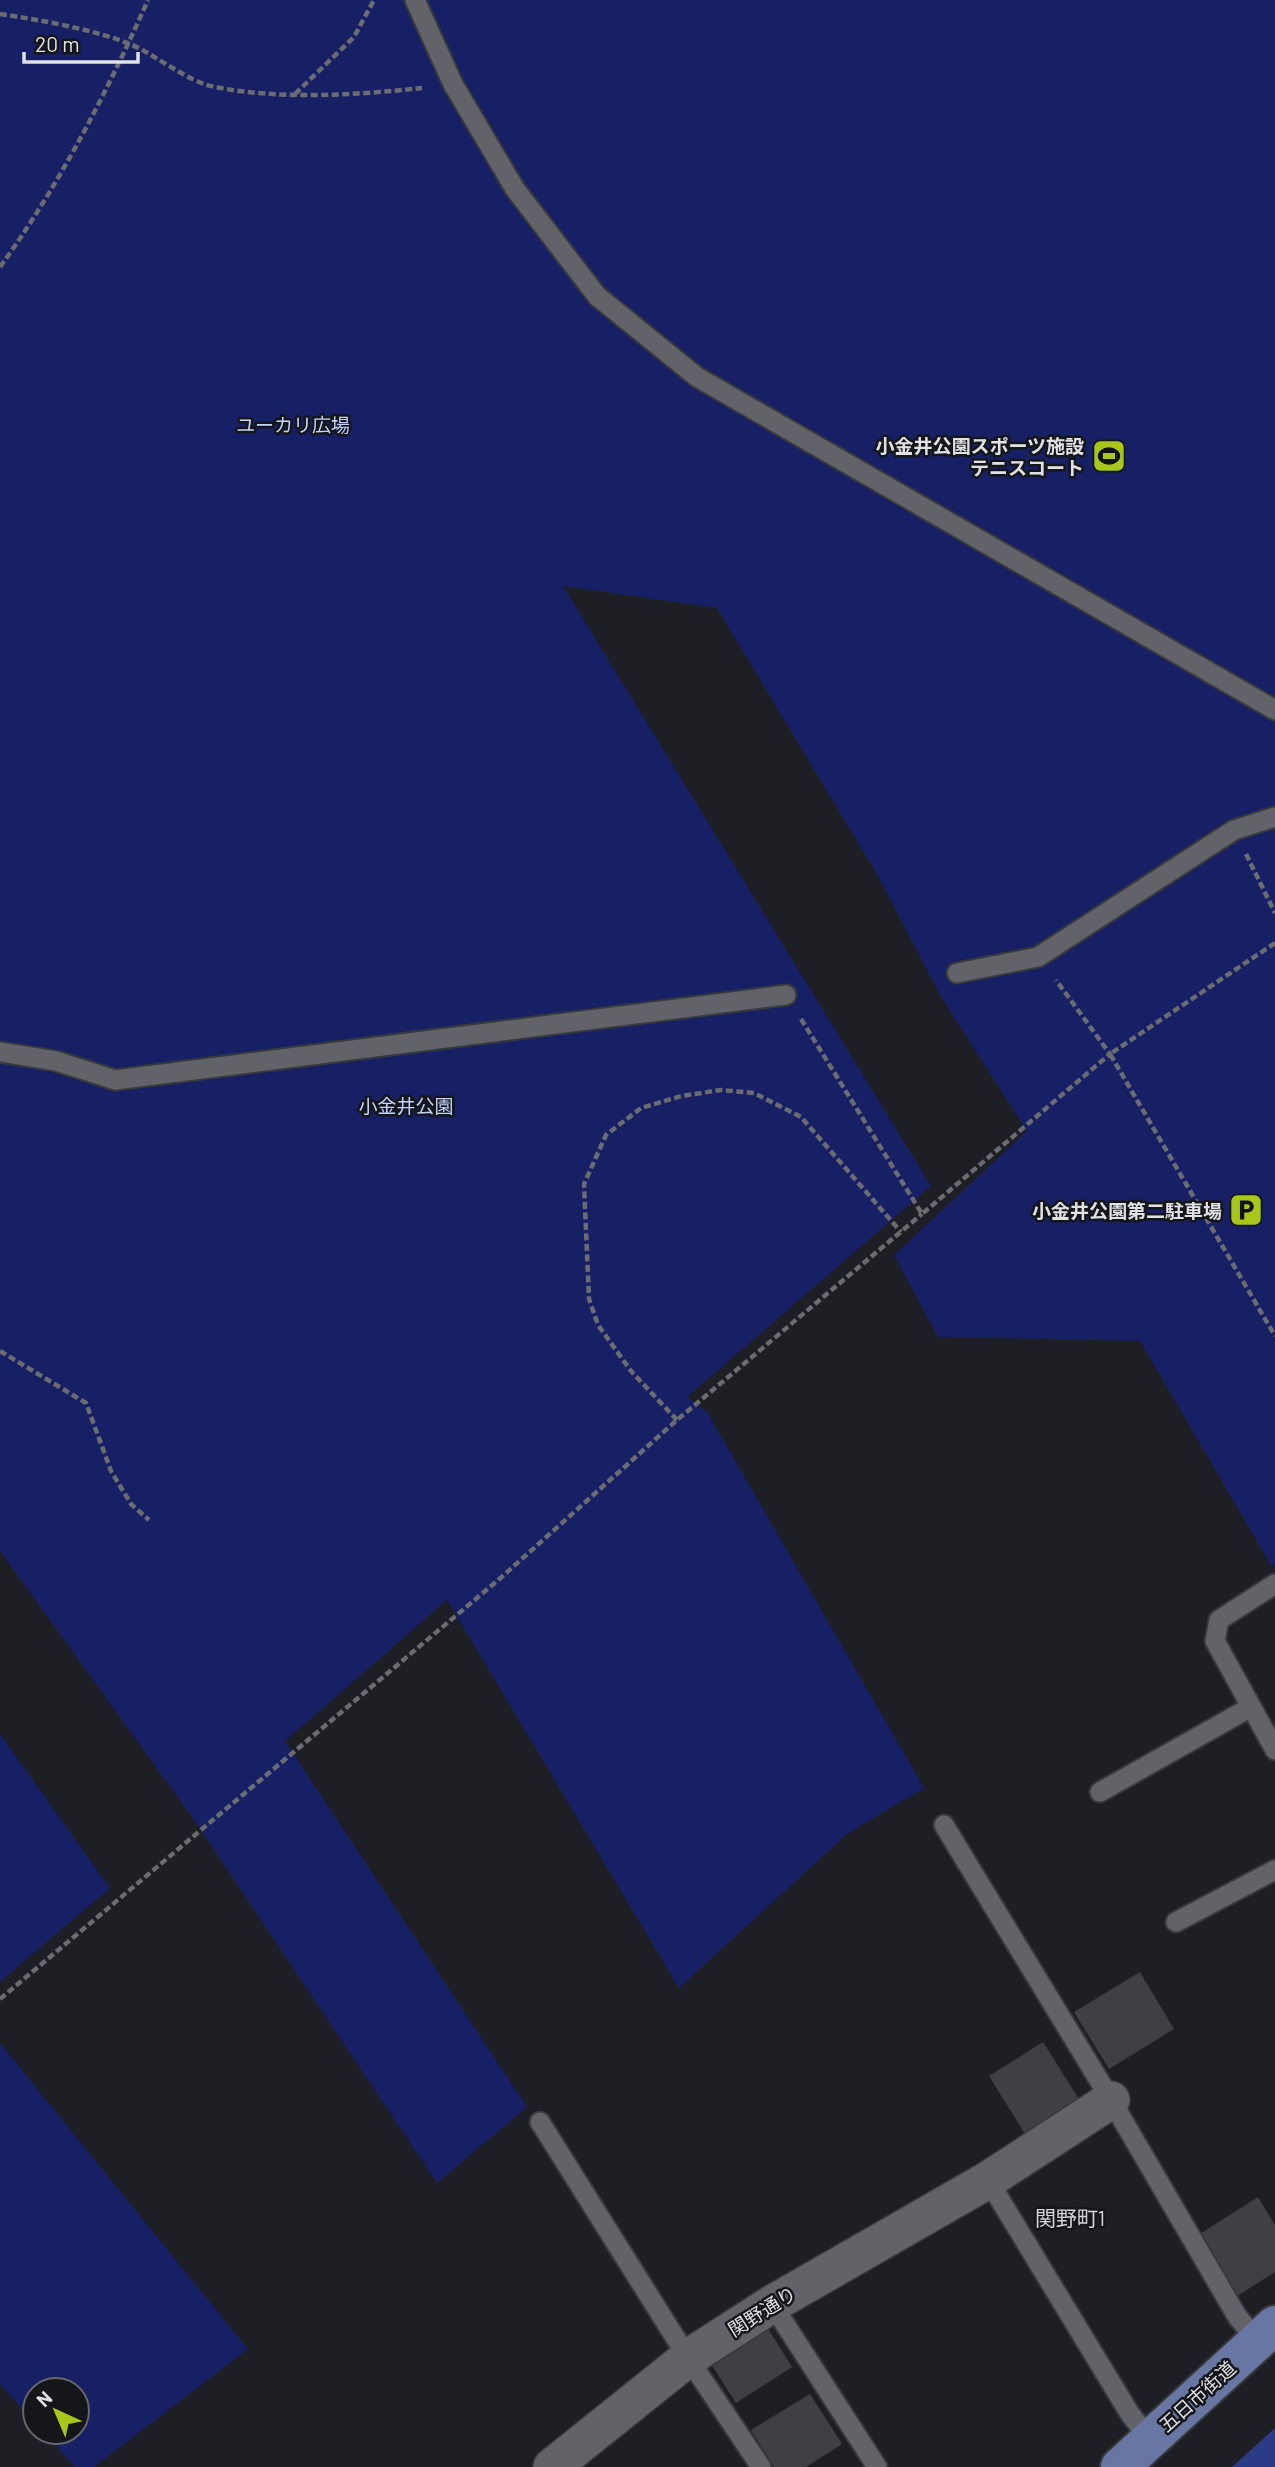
<svg xmlns="http://www.w3.org/2000/svg" width="1275" height="2467" viewBox="0 0 1275 2467" font-family="Barlow,'Noto Sans JP',sans-serif">
<style>
.green{fill:#172065}
.water{fill:#2c3b85}
.building{fill:#3f4045}
.lines{fill:none;stroke-linecap:round;stroke-linejoin:round}
.lane-casing{stroke:#38393c;stroke-width:23}
.street-casing{stroke:#38393c;stroke-width:40}
.primary-casing{stroke:#38393c;stroke-width:42}
.path{stroke:#6b6c71;stroke-width:4.5;stroke-dasharray:7 3.5;stroke-linecap:butt}
.lane{stroke:#616368;stroke-width:19}
.street{stroke:#616368;stroke-width:37}
.primary{stroke:#6876a4;stroke-width:38}
.labels{text-anchor:middle;dominant-baseline:central;stroke-width:5;stroke-linejoin:round;paint-order:stroke}
.park-label{font-size:19px;fill:#c4d2fe;stroke:#14161a}
.poi-label{font-size:19px;font-weight:bold;fill:#e0e1e4;stroke:#14161a;text-anchor:end}
.street-label{font-size:19px;fill:#e0e1e4;stroke:#14161a}
.neighbourhood-label{font-size:21px;fill:#d3d5db;stroke:#14161a}
</style>
<rect width="100%" height="100%" fill="#1e1f24"/>
<path class="green" d="M0 0H1275V1565L1272 1567 1140 1341 938 1337 894 1255 1027 1131 941 997 878 876 717 608 563 586 931 1186 687 1397 707 1412 924 1788 847 1834 679 1988 447 1600 285 1741 527 2107 437 2183 192 1817 0 1551Z
M0 1734 110 1888 0 1982Z
M0 2043 248 2349 94 2467H75L43 2432H77V2390H35V2423L0 2384Z"/>
<path class="water" d="M1275 2428V2467H1232Z"/>
<path class="building" d="M1140 1972 1174 2029 1109 2069 1074 2012Z
M1043 2042 1082 2104 1028 2139 989 2076Z
M1258 2197 1275 2225V2272L1234 2298 1195 2237Z
M767 2327 792 2367 736 2403 711 2364Z
M810 2394 842 2444 806 2467H774L751 2430Z"/>
<g class="lines">
<defs>
<path id="lane" d="M415 0 453 84 515 189 597 296 697 377 1275 710
M957 973 1038 957 1234 830 1275 817
M0 1052 56 1061 115 1080 786 995
M1275 1584 1219 1620 1215 1641 1275 1750
M1100 1792 1251 1707
M944 1825 1111 2100 1237 2316 1257 2341
M1176 1922 1275 1870
M540 2122 688 2358 761 2467
M988 2180 1130 2414 1150 2439
M772 2304 877 2467"/>
<path id="street" d="M552 2467 688 2358 772 2304 988 2180 1111 2100"/>
<path id="primary" d="M1120 2467 1275 2325"/>
</defs>
<use href="#lane" class="lane-casing"/>
<use href="#street" class="street-casing"/>
<use href="#primary" class="primary-casing"/>
<path class="path" d="M0 14C40 20 92 29 130 44 156 55 188 82 215 87 282 100 355 95 422 88
M295 94 354 37 374 0
M0 267C60 184 106 94 148 0
M1246 854 1275 913
M1275 943 1110 1054 1275 1336
M801 1019 922 1214 1110 1054 1056 980
M0 1351 86 1403 111 1471 131 1504 149 1520
M677 1420 631 1371 598 1325 589 1299 584 1184 606 1135 641 1108 681 1096 721 1090 754 1093 801 1117 901 1232
M0 1999 496 1582 677 1420 922 1214"/>
<use href="#lane" class="lane"/>
<use href="#street" class="street"/>
<use href="#primary" class="primary"/>
</g>
<defs>
<symbol id="stadium-square" viewBox="-11 -11 22 22"><rect x="-9" y="-9" width="18" height="18" rx="4" fill="#a8c71d" stroke="#14161a"/><path d="M0-5a6.5 5 0 1 0 0 10a6.5 5 0 1 0 0-10ZM-3.5-1.8h7v3.6h-7Z" fill="#111"/></symbol>
<symbol id="parking-square" viewBox="-11 -11 22 22"><rect x="-9" y="-9" width="18" height="18" rx="4" fill="#a8c71d" stroke="#14161a"/><path d="M-3.5-5.5H1a3.5 3.5 0 0 1 0 7H-1V5.5H-3.5ZM-1-3.4V-.6H.8a1.4 1.4 0 0 0 0-2.8Z" fill="#111"/></symbol>
</defs>
<g fill-rule="evenodd">
<use href="#stadium-square" x="1090" y="437" width="38" height="38"/>
<use href="#parking-square" x="1227" y="1191" width="38" height="38"/>
</g>
<g class="labels">
<g class="park-label">
<text x="293" y="424">ユーカリ広場</text>
<text x="406" y="1105">小金井公園</text>
</g>
<g class="poi-label">
<text x="1084" y="445">小金井公園スポーツ施設<tspan x="1084" dy="22">テニスコート</tspan></text>
<text x="1222" y="1210">小金井公園第二駐車場</text>
</g>
<g class="street-label">
<text transform="translate(762 2311) rotate(-32)">関野通り</text>
<text transform="translate(1197 2396) rotate(-42)">五日市街道</text>
</g>
<g class="neighbourhood-label">
<text x="1070" y="2217">関野町1</text>
</g>
</g>
<g transform="translate(56 2411) rotate(316)"><circle r="33" fill="#14161a" stroke="#66676b" stroke-width="2"/>
<path d="M0-5L12 26L0 18L-12 26Z" fill="#a8c71d"/>
<text y="-10" font-size="19" font-weight="bold" text-anchor="middle" fill="#e0e1e4">N</text>
</g>
<path d="M24 52v10h114v-10" fill="none" stroke="#e0e1e4" stroke-width="3.5"/>
<text x="35" y="52" font-size="21" fill="#e0e1e4" stroke="#14161a" stroke-width="5" paint-order="stroke">20 m</text>
</svg>
